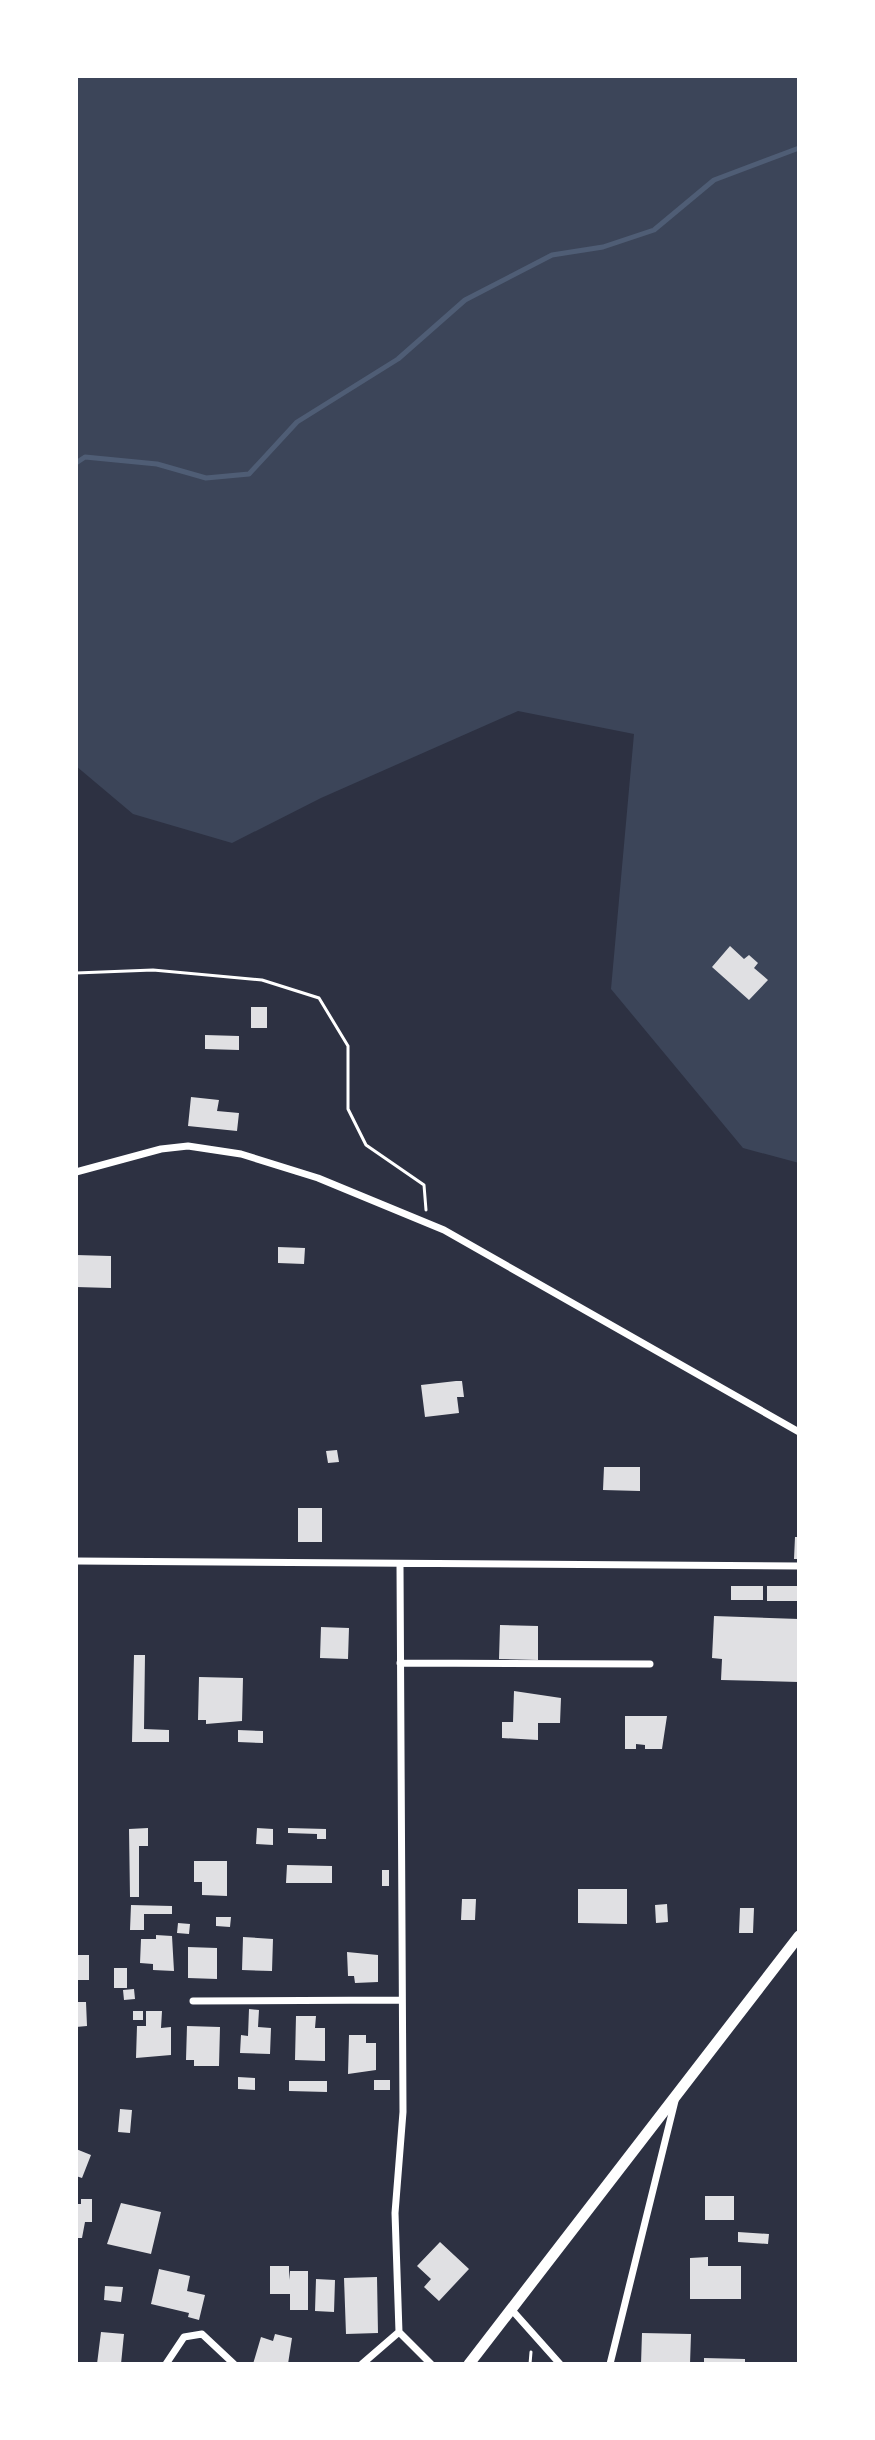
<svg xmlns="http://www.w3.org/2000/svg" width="875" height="2440" viewBox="0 0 875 2440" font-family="'Noto Serif',serif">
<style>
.green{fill:#3c4559}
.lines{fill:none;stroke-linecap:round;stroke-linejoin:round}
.stream{stroke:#4f5d75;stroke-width:5}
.building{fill:#e0e0e3}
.path{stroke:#fff;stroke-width:3}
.minor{stroke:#fff;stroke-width:7}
.secondary{stroke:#fff;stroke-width:11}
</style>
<rect width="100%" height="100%" fill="#2d3142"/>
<path class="green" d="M76 76H799V1163L743 1148 611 989 634 734 518 711 321 798 232 843 133 814 76 766Z"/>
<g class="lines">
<path class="stream" d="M76 463 85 457 157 464 206 478 249 474 297 422 398 359 465 300 552 255 603 247 654 230 714 180 799 148"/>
</g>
<path class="building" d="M730 946 744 959 749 955 758 963 754 968 768 980 749 1000 712 967Z
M251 1007H267V1028H251Z
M205 1035 239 1036V1050L205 1049Z
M191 1097 219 1100 217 1111 239 1113 237 1131 188 1126Z
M278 1247 305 1248 304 1264 278 1263Z
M76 1255 111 1256V1288L76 1287Z
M456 1381H462L464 1397H457L459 1413 425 1417 421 1385Z
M337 1450 339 1462 328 1463 326 1451Z
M604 1467H640V1491L603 1490Z
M298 1508H322V1542H298Z
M795 1537H799V1559H794Z
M731 1586H763V1600H731Z
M767 1586H799V1601H767Z
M714 1616 799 1619V1682L721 1680 722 1659 712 1658Z
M500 1625 538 1626V1660L499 1659Z
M321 1627 349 1628 348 1659 320 1658Z
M134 1655H145L144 1729 169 1730V1742H132Z
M199 1677 243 1678 242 1721 206 1724V1720H198Z
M514 1691 561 1698 560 1723H538V1740L502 1738V1722H513Z
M625 1716H667L662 1749H645V1745L636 1744V1749H625Z
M238 1730 263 1731V1743L238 1742Z
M148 1828V1846H139V1897H130L129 1829Z
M257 1828 273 1829V1845L256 1844Z
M288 1828 326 1829V1839H317V1834L288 1833Z
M194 1861H227V1896L202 1895V1882H194Z
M287 1865 332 1866V1883H286Z
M382 1870H389V1886H382Z
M578 1889H627V1924L578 1923Z
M462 1899H476L475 1920H461Z
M667 1904 668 1922 656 1923 655 1905Z
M131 1905 172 1906V1914H144V1930H130Z
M740 1908H754L753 1933H739Z
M216 1917H231L230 1927 216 1926Z
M178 1923 190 1924 189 1934 177 1933Z
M156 1935 172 1936 174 1971 153 1970V1964L140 1963 141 1939H156Z
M243 1937 273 1939 272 1971 242 1970Z
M188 1947 217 1948V1979L188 1978Z
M347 1952 378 1955V1982L355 1983 354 1976H348Z
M76 1955H89V1980H76Z
M114 1968H127V1988H114Z
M134 1989 135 1999 124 2000 123 1990Z
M76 2002H86L87 2026 76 2027Z
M249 2009 259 2010 258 2027 271 2028 270 2054 240 2053 241 2035 248 2036Z
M133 2011H143V2020H133Z
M146 2011H162L161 2028 171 2027V2055L136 2058 137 2026H146Z
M296 2016H316L315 2028H325V2061L295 2060Z
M187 2026 220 2027 219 2066H194V2060H186Z
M349 2035H366V2043H376V2070L348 2074Z
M238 2077 255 2078V2090L238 2089Z
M374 2080H390V2090H374Z
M289 2081H327V2092L289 2091Z
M120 2109 132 2110 130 2133 118 2132Z
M76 2149 91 2155 82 2178 76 2176Z
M705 2196H734V2220H705Z
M81 2199H92V2222H85L82 2238H76V2204H81Z
M121 2203 161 2212 151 2254 107 2244Z
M738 2232 769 2234 768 2244 738 2242Z
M440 2242 469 2269 439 2301 424 2287 431 2279 417 2266Z
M708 2257V2266H741V2299H690V2258Z
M270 2266H289V2280L290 2271H308V2310H290V2294H270Z
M159 2269 190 2276 187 2291 205 2295 199 2320 188 2317 189 2313 151 2304Z
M377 2277 378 2333 346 2334 344 2278Z
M316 2279 335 2280 334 2312 315 2311Z
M105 2286 123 2287 121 2302 104 2300Z
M101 2332 124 2334 121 2364H97Z
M642 2333 691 2334 690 2364H641Z
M275 2334 292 2338 288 2364H253L261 2337 273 2341Z
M704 2358 745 2359V2364H704Z"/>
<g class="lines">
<path class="path" d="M76 973 153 970 262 980 319 998 348 1046V1109L366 1145 424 1185 426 1210
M530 2364 531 2352"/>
<path class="minor" d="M76 1172 161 1149 188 1146 241 1154 318 1178 444 1230 799 1432
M76 1561 799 1566
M400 1565 403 2112 395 2213 399 2332 431 2364
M400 1663 650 1664
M193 2001 399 2000
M511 2309 560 2364
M166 2364 184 2337 202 2334 234 2364
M362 2364 399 2332
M610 2364 675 2101"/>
<path class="secondary" d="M469 2364 799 1936"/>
</g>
<rect width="875" height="2440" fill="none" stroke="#ffffff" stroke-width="156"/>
</svg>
